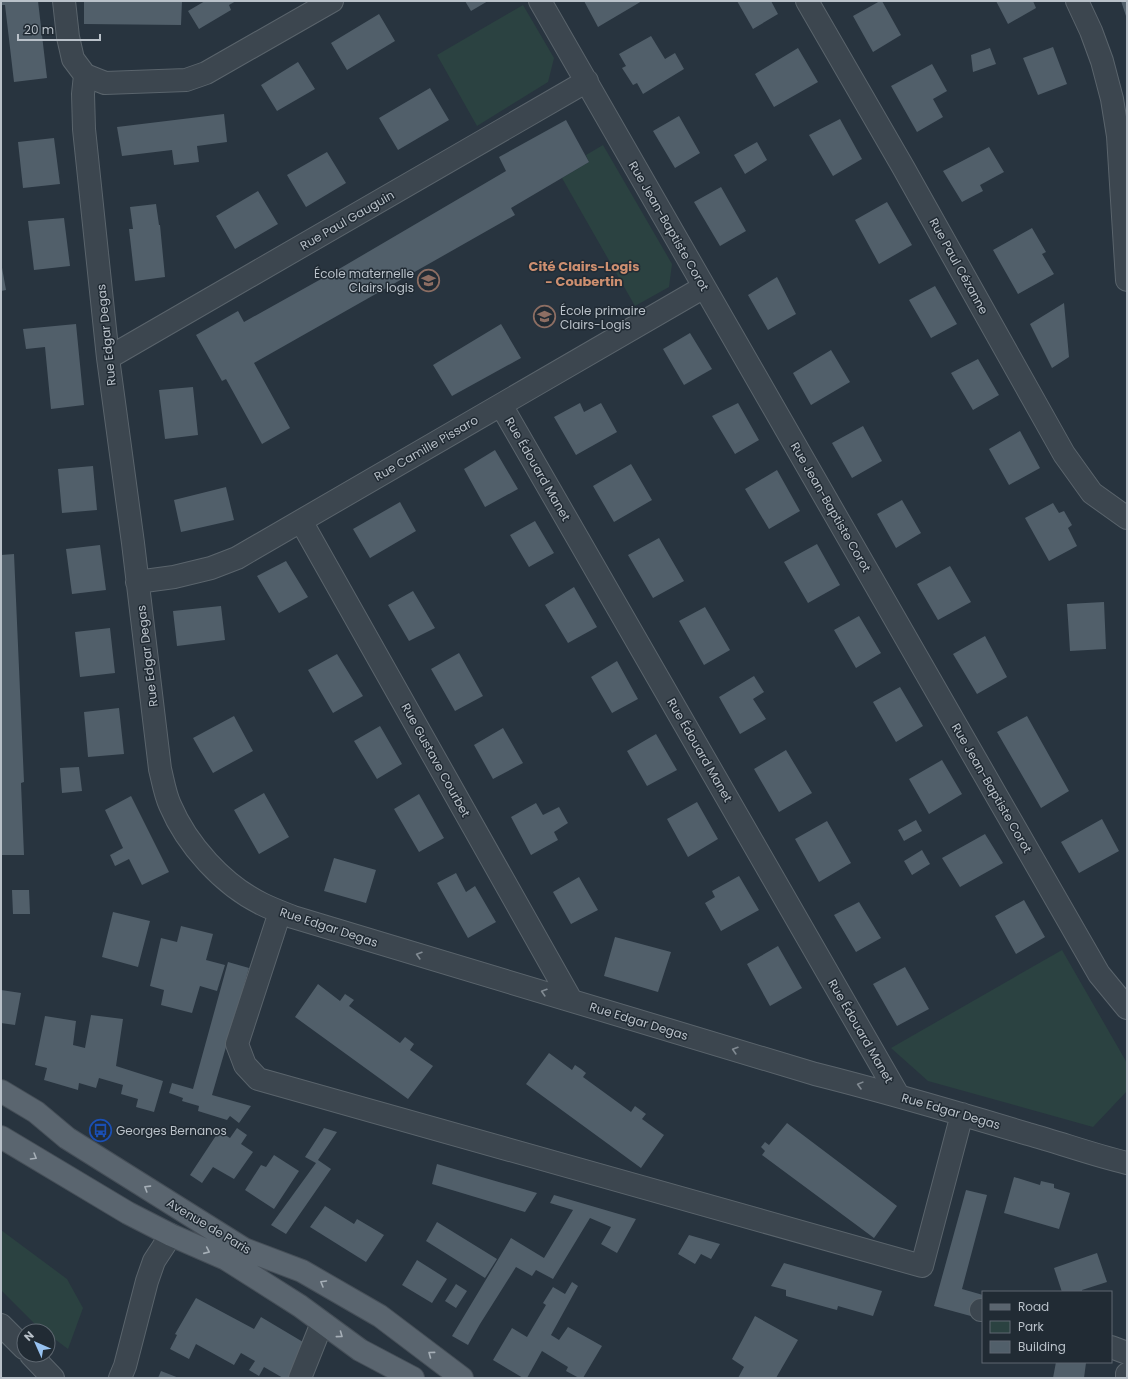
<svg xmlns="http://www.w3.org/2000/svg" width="1128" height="1379" viewBox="0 0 1128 1379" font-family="Poppins,sans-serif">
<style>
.green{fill:#2b4241}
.building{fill:#515f6a}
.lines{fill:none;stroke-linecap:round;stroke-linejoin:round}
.minor-casing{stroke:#5a646c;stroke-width:24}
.major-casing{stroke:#464f58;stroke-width:24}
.minor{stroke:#3c464f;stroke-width:22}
.major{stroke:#5a656f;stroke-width:22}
.oneway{stroke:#818a92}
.oneway2{stroke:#a6afb7}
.labels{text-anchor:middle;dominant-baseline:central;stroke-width:3;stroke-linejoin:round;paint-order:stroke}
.street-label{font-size:12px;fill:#b9c1c9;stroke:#212b34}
.poi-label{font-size:12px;fill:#b9c1c9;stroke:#212b34;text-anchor:start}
.neighbourhood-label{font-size:13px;font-weight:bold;fill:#cd8f70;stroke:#212b34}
</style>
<rect width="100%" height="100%" fill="#28343f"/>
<path class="green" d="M523 5 554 58 548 82 477 126 437 55Z
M603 145 672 264 669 287 635 306 562 178 589 162 586 155Z
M1062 950 1127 1063V1091L1093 1127 928 1081 891 1048Z
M1 1230 67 1279 83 1308 68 1349 48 1334V1331H43L38 1327 1 1290Z"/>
<path class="building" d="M1 1H38L47 78 14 82 5 5H1Z
M84 1H182L181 25 84 24Z
M205 1H236L229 5 231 10 199 29 188 11Z
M465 1H488L471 11Z
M584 1H642L598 27Z
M737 1H771L778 14 753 29Z
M880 1H882L901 35 873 52 853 16Z
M996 1H1033L1036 8 1008 24Z
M1121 1H1127V19Z
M379 14 395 41 347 70 331 43Z
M651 36 665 59 675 53 684 69 643 94 637 83 633 85 622 68 626 66 619 54Z
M1053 47 1067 84 1038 95 1023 58Z
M798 48 818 82 774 107 755 74Z
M990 48 996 64 973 72 971 55Z
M298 62 315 89 277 111 261 85Z
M932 64 947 91 933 99 943 117 917 132 891 86Z
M430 88 449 120 398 150 379 118Z
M224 114 227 142 197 146 199 162 174 165 172 150 122 156 117 127Z
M679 116 700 153 675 168 653 131Z
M840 119 862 159 833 176 809 135Z
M566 120 589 162 511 208 515 215 254 363 290 428 262 444 226 379 222 381 196 335 238 311 244 322 339 269 506 171 499 157Z
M54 138 60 184 23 188 18 142Z
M757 142 767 160 745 174 734 155Z
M989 147 1004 172 980 185 983 191 962 202 943 171Z
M327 152 346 183 306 207 287 175Z
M721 187 746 231 720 246 694 202Z
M258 191 278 224 235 249 216 216Z
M887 202 912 245 879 264 855 220Z
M156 204 159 225H160L165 277 135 281 129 229H133L130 207Z
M64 218 70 266 34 270 28 221Z
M1032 228 1046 252 1042 254 1054 274 1018 294 993 250Z
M1 262 6 290 1 291Z
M777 277 796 314 768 330 748 295Z
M935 286 957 324 931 338 909 300Z
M1064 303 1069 357 1052 368 1030 324Z
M76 324 84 405 51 409 45 347 26 349 23 329Z
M501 324 521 358 452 396 433 365Z
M690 333 712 369 684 385 663 349Z
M831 350 850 382 811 405 793 373Z
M978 359 999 395 973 410 951 373Z
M193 387 198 435 165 439 159 390Z
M580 403 584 412 601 403 617 432 576 455 554 417Z
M738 403 759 440 735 454 712 416Z
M863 426 882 461 852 478 832 443Z
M1020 431 1040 468 1009 485 989 449Z
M495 450 518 489 485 507 464 469Z
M631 464 652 500 614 522 593 486Z
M93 466 97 510 62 513 58 469Z
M777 470 800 511 769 529 745 489Z
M226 487 234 520 181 532 174 500Z
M902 500 921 533 896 548 877 514Z
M400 502 416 531 370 558 353 529Z
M1053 503 1059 513 1064 511 1072 525 1068 528 1077 546 1049 561 1025 518Z
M535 521 554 553 529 567 510 535Z
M659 538 684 581 653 598 628 555Z
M817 544 840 585 808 603 784 562Z
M100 545 106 590 72 594 66 549Z
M14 554 24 782 21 783 24 855H1V555Z
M286 561 308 597 279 613 257 576Z
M950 566 971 602 938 620 917 584Z
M574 587 597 627 568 643 545 605Z
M413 591 435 628 409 641 388 605Z
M1104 602 1106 649 1070 651 1067 604Z
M221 606 225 640 177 646 173 611Z
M705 607 730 650 704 665 679 621Z
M859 616 881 653 856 668 834 630Z
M110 628 115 673 80 677 75 632Z
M985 636 1007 677 977 694 953 654Z
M459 653 483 696 455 711 431 669Z
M337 654 363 696 333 713 308 670Z
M617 661 638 699 612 713 591 677Z
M754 676 764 692 753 699 766 719 740 734 719 697Z
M900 687 923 726 896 742 873 702Z
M119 708 124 754 88 757 84 712Z
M234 716 253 751 213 773 193 738Z
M1027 716 1069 791 1041 808 997 732Z
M380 726 402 764 377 779 354 741Z
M503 728 523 763 493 779 474 745Z
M656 734 677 770 647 786 627 751Z
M786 750 812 793 779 812 754 769Z
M942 760 962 794 929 814 909 779Z
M79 767 82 791 62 793 60 768Z
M264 793 289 837 259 854 234 810Z
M419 794 444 838 419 852 394 809Z
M131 796 169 872 142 885 129 859 115 866 110 855 123 848 105 810Z
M697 802 718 839 688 857 667 819Z
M536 803 543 815 559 807 568 823 554 832 558 840 531 855 511 817Z
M1102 819 1119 851 1079 873 1061 842Z
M916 820 922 831 904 841 898 830Z
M827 821 851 863 819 882 795 839Z
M985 834 1003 863 960 887 942 858Z
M922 850 930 864 912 875 904 861Z
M334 858 376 870 366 903 324 891Z
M456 873 466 892 475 886 496 922 468 938 437 883Z
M739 876 759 910 721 931 705 903 715 897 712 891Z
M579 877 598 910 571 924 553 892Z
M12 890H29L30 914H13Z
M1024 900 1045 937 1016 954 995 916Z
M859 902 881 938 856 952 834 915Z
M113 912 150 921 138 967 102 957Z
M181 926 213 934 206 960 225 965 217 991 200 986 192 1013 161 1005 164 990 150 986 161 938 177 942Z
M615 937 671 952 658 992 604 976Z
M778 946 802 988 770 1006 747 964Z
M228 962 249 968 212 1095 251 1106 239 1123 230 1116 227 1120 198 1111 199 1106 182 1101 183 1098 169 1093 172 1083 193 1089Z
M905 967 929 1009 897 1026 873 984Z
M318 984 340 1001 345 994 354 1000 349 1006 400 1043 405 1037 409 1040 414 1044 410 1050 433 1066 408 1099 295 1017Z
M1 990 21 993 15 1025 1 1023Z
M91 1015 123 1019 116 1066 163 1081 154 1112 136 1107 138 1099 121 1094 123 1085 99 1078 96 1088 79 1083 78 1090 44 1080 47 1068 35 1065 45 1016 76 1021 73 1045 85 1048Z
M549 1053 572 1070 575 1065 581 1069 586 1073 583 1077 631 1112 635 1106 646 1114 642 1119 664 1135 641 1168 526 1084Z
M787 1123 897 1206 874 1238 762 1155 765 1151 761 1147 765 1142 769 1145Z
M237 1128 247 1135 241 1144 253 1152 234 1179 213 1167 202 1183 190 1175 219 1131 230 1138Z
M324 1128 337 1132 318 1160 331 1169 286 1234 271 1225 316 1163 305 1157Z
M274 1155 299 1171 274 1209 245 1190 261 1165 266 1167Z
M437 1164 537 1193 525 1212 432 1184Z
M1014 1177 1040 1185 1041 1181 1054 1184V1188L1070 1193 1059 1229 1004 1213Z
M966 1190 987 1195 962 1289 983 1295V1300L978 1318 934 1306Z
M554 1195 636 1219 617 1253 601 1244 611 1227 590 1218 553 1279 536 1270 532 1276 516 1267 480 1324 468 1345 452 1336 511 1238 544 1258 573 1210 550 1203Z
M325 1206 354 1224 357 1219 384 1235 366 1262 310 1227Z
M437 1222 497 1259 485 1278 426 1241Z
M689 1235 720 1244 711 1259 701 1254 695 1264 678 1254Z
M1097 1253 1107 1282 1082 1290V1292H1062L1054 1268Z
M417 1260 447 1279 432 1303 402 1285Z
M784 1263 882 1291 873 1316 838 1306 837 1310 833 1309 786 1296V1290L771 1286Z
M572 1282 578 1286 551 1335 559 1340 568 1327 602 1346 583 1378H579L566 1371 568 1367 542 1351 527 1378H523L493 1360 512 1328 527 1337 546 1305 543 1303 553 1287 565 1294Z
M456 1284 467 1291 456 1308 445 1301Z
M196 1298 254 1329 261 1317 303 1342 288 1378H283L264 1367 259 1376 249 1370 255 1361 241 1353 234 1365 196 1344 189 1359 170 1349 177 1335 175 1334Z
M755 1316 798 1340 776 1378H738L744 1367 732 1359Z
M1056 1362 1086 1363 1084 1378H1053Z
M161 1371 179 1378H158Z"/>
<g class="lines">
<defs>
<path id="minor" d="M64 1 68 37 73 59 85 75 83 94 84 129 108 358 133 543 160 769C163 781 165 794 170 805 187 845 223 885 262 904 272 909 283 913 293 917L815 1074C887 1092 958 1113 1028 1134 1061 1143 1093 1155 1127 1163
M540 1 1099 974 1127 1008
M807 1 903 167 1064 454 1092 493 1127 518
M1077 1 1091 31 1102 61 1112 99 1118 136 1127 280
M85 75 105 83 186 80 206 73 332 1
M108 358 587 81
M501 405 898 1095
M301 521 571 1000
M137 582 174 577 211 568 237 558 704 287
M280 912 237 1044 245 1065 258 1079 922 1266 962 1114
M981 1310H983
M1 1325 24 1348
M1111 1347 1127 1353
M31 1355 53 1378
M120 1378 125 1366 147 1281 154 1261 171 1235
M300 1378 322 1323
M1127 1378V1374"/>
<path id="major" d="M1 1091 36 1112 67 1138 244 1249 302 1271 380 1316 462 1378
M1 1137 128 1213 171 1235 226 1259 300 1306 360 1350 413 1378"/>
</defs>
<use href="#minor" class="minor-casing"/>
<use href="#major" class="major-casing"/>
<use href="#minor" class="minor"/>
<use href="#major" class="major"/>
</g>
<defs><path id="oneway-chevron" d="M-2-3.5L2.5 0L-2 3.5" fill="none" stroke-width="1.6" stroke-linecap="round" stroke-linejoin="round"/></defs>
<g class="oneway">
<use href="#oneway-chevron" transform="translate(419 955) rotate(-163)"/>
<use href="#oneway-chevron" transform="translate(544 992) rotate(-163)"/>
<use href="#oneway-chevron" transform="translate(735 1050) rotate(-163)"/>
<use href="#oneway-chevron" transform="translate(860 1085) rotate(-165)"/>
</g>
<g class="oneway2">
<use href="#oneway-chevron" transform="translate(34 1157) rotate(31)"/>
<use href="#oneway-chevron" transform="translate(147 1188) rotate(-148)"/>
<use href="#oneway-chevron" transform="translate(207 1251) rotate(24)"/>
<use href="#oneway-chevron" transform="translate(323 1283) rotate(-150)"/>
<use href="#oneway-chevron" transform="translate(340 1335) rotate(36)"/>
<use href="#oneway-chevron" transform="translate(431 1354) rotate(-143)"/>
</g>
<defs>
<symbol id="school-ring" viewBox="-11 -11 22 22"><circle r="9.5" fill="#212b34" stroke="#8d6e63" stroke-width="1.5"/><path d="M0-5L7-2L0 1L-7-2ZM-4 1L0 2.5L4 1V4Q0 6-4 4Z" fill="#8d6e63"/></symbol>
<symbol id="bus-ring" viewBox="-11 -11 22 22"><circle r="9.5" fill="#212b34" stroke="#1a4fb4" stroke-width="1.5"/><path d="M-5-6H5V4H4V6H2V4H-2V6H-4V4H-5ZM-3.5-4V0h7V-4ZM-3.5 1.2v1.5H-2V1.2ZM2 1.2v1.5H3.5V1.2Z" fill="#1a4fb4"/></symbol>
</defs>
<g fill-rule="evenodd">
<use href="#school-ring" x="416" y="268" width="25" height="25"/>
<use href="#school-ring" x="532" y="304" width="25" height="25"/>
<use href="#bus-ring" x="88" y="1118" width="25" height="25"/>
</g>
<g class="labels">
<g class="street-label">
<text transform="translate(347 220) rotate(-30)">Rue Paul Gauguin</text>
<text transform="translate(669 226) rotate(60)">Rue Jean-Baptiste Corot</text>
<text transform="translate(959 266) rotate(61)">Rue Paul Cézanne</text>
<text transform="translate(106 335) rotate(-96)">Rue Edgar Degas</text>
<text transform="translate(426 448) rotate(-30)">Rue Camille Pissaro</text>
<text transform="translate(538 469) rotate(60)">Rue Édouard Manet</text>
<text transform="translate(831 507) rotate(60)">Rue Jean-Baptiste Corot</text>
<text transform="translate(147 656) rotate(-97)">Rue Edgar Degas</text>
<text transform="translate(700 750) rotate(60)">Rue Édouard Manet</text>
<text transform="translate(436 760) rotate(61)">Rue Gustave Courbet</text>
<text transform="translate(992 788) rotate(60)">Rue Jean-Baptiste Corot</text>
<text transform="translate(329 927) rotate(18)">Rue Edgar Degas</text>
<text transform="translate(639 1021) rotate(17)">Rue Edgar Degas</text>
<text transform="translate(861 1031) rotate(60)">Rue Édouard Manet</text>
<text transform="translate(951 1111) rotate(16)">Rue Edgar Degas</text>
<text transform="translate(209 1226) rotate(31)">Avenue de Paris</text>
</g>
<g class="poi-label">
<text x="414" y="273" text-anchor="end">École maternelle<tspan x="414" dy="14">Clairs logis</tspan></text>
<text x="560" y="310">École primaire<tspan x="560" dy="14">Clairs-Logis</tspan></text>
<text x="116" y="1130">Georges Bernanos</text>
</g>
<g class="neighbourhood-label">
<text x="584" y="266">Cité Clairs-Logis<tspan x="584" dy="15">- Coubertin</tspan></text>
</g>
</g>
<rect width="1128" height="1379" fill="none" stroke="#b9c1c9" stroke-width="4"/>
<rect x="982" y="1291" width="130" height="72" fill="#212b34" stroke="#5e6770"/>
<rect x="990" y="1304" width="20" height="6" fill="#5a656f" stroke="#5e6770"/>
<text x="1018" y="1311" font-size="12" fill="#b9c1c9">Road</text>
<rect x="990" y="1321" width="20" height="12" fill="#2b4241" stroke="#5e6770"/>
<text x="1018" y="1331" font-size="12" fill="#b9c1c9">Park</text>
<rect x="990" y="1341" width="20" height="12" fill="#515f6a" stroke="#5e6770"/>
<text x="1018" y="1351" font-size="12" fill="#b9c1c9">Building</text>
<g transform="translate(36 1343) rotate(315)"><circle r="19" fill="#212b34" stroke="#5e6770"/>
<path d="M0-3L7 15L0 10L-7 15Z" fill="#97c2f0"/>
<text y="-6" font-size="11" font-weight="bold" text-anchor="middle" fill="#b9c1c9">N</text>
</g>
<path d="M18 34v6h82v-6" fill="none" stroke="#b9c1c9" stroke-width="2"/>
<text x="24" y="34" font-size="12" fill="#b9c1c9" stroke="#212b34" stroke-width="3" paint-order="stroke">20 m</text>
</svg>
